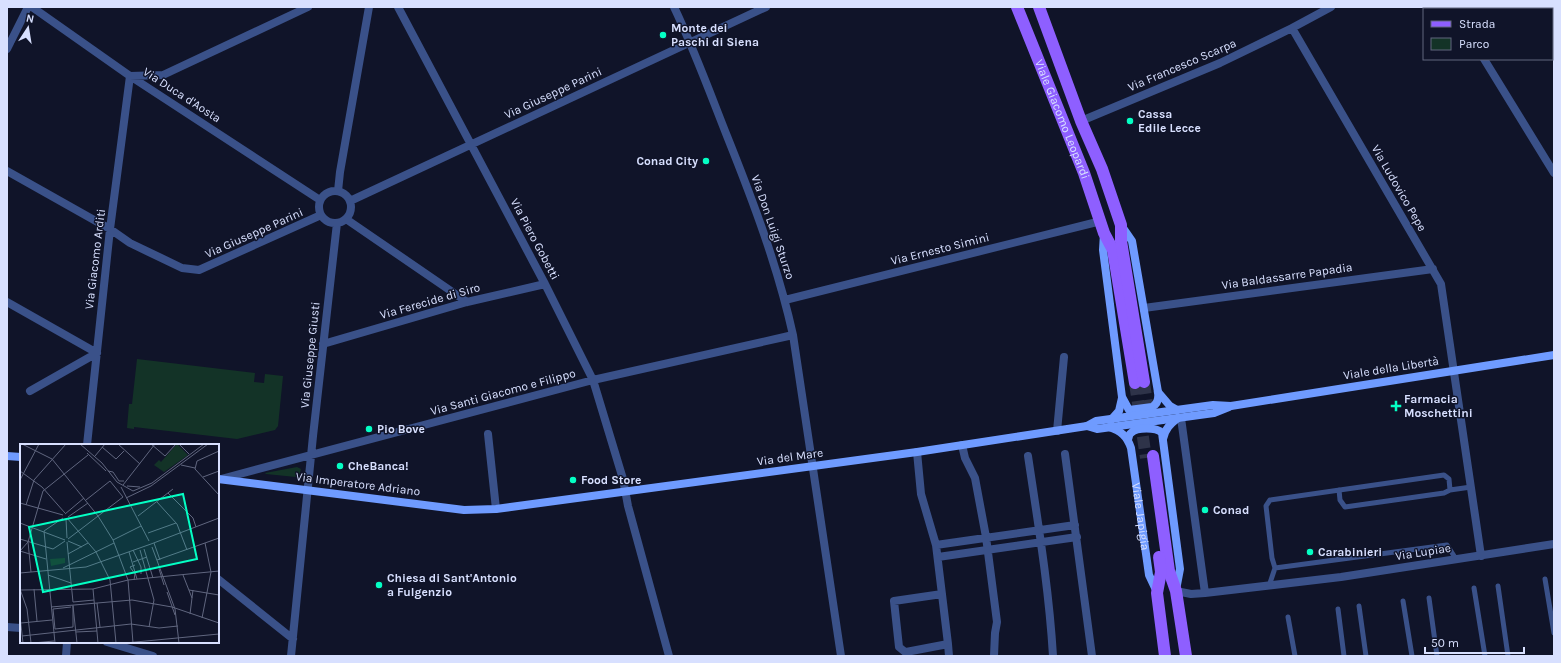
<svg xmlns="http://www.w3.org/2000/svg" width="1561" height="663" viewBox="0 0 1561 663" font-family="Karla,sans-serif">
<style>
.green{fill:#133327}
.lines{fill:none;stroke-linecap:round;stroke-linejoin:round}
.primary-tunnel{stroke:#2e3349;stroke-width:12;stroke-dasharray:12 6;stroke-linecap:butt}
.lane{stroke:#3a5189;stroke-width:5}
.street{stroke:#3a5189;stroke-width:8}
.secondary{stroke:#6f9bff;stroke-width:8}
.primary{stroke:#8e5fff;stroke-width:12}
.poi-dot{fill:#04ffc4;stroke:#101429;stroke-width:1.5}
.labels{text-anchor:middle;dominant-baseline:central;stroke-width:3;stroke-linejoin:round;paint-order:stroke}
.poi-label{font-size:12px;font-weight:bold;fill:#d8e0ff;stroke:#101429;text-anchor:start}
.street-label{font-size:12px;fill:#d8e0ff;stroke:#101429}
.inset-road{fill:none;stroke:#60667f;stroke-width:1}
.view{fill:#04ffc4;fill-opacity:0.15;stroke:#04ffc4;stroke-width:2}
.inset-edge{fill:none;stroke:#d8e0ff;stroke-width:2}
</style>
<rect width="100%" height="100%" fill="#101429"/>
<path class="green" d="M137 359 255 373 254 382 264 383 265 374 283 376 278 426 275 430 237 439 134 427V429L127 428 129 404H132Z
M297 467 301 469 299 476 296 477 266 474 265 473Z"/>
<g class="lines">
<path class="primary-tunnel" d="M1144 382 1149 419
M1135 383 1146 458"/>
<path class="lane" d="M1339 490 1340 500 1345 507 1444 493 1450 490 1471 487
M1275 568 1272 558 1266 506 1270 500 1444 475 1449 479 1450 490
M1545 579 1554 633
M1269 586 1275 568 1447 545 1456 559
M1498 586 1508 656
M1474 588 1485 656
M1429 598 1437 656
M1403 601 1412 656
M1359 606 1366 656
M1338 609 1344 656
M1288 617 1295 656"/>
<path class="street" d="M32 7 130 76 320 200
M398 7 545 284 593 380 623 479 628 506 669 656
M674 7C694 49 710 93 727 136 753 201 778 267 793 335L841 656
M1453 7 1454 9
M1292 28 1441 284 1481 556
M7 49 28 7
M1484 59 1554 173
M1081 121 1220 63 1292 28 1331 7
M7 171 110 229 130 243 182 268 199 270 321 215
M319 207a16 16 0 1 1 32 0a16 16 0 1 1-32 0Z
M338 191 340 172 369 7
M350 201 766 7
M346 219 467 302
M785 300 1101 221
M7 302 97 353
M1144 308 1433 269
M323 344 467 302 545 284
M30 391 97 353
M1181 418 1205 593
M1057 431 1064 357
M488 434 496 509
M87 445 110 229 130 76 163 75 308 7
M962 445 965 458 975 478 986 537 997 622 995 633 994 656
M917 452 921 494 936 545 948 644 949 656
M1065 454 1092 656
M1028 456C1038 523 1049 589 1053 656
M221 479 593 380 793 335
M936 545 1075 525
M938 557 1077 537
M218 579 293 639
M1176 591 1191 594 1205 593 1341 577 1554 544
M7 627 21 628
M107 642 153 656
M906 652 948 644
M66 656 67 642
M291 656 313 436 337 223
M910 656 899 647 894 601 942 594"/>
<g class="secondary">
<path d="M1104 233 1103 250 1122 397 1129 410 1152 407C1158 404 1159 399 1158 392L1132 241 1121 225"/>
<path d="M1158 392 1170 406 1177 410"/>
<path d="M1111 420 1119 411 1122 398"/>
<path d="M1087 426 1097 429 1214 413 1229 407"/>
<path id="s1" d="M1109 427C1121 431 1127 436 1131 448L1149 575 1157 592"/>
<path d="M1128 439C1129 437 1129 434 1131 433 1136 427 1157 427 1162 433L1180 569 1176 590"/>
<path d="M1163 439C1165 429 1170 424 1178 418"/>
<path d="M7 456 21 457"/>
<path d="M218 479 464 510 496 509 917 452 1087 426 1096 421 1213 405 1231 406 1554 355"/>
</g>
<g class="primary">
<path id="s2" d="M1017 7 1084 173 1104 233 1113 250 1135 383"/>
<path d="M1039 7 1081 121 1102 169 1121 225V241L1144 382"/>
<path d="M1153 456 1169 571 1176 591 1186 656"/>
<path d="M1159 557 1161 572 1157 593 1165 656"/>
</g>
</g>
<g class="poi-dot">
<circle cx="663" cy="35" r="4"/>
<circle cx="1130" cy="121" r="4"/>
<circle cx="706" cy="161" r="4"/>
<path d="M1394 400h4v4h4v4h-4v4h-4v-4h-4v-4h4z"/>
<circle cx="369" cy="429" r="4"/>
<circle cx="340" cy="466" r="4"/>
<circle cx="573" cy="480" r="4"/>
<circle cx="1205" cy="510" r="4"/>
<circle cx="1310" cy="552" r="4"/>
<circle cx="379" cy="585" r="4"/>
</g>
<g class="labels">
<g class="poi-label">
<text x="671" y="28">Monte dei<tspan x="671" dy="14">Paschi di Siena</tspan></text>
<text x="1138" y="114">Cassa<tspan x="1138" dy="14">Edile Lecce</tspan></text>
<text x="698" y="161" text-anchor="end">Conad City</text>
<text x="1404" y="399">Farmacia<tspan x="1404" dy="14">Moschettini</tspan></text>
<text x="377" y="429">Pio Bove</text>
<text x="348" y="466">CheBanca!</text>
<text x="581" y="480">Food Store</text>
<text x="1213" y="510">Conad</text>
<text x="1318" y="552">Carabinieri</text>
<text x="387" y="578">Chiesa di Sant'Antonio<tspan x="387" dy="14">a Fulgenzio</tspan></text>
</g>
<g class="street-label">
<text transform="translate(1182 65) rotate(-23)">Via Francesco Scarpa</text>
<text transform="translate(553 93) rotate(-25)">Via Giuseppe Parini</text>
<text transform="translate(182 95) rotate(33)">Via Duca d'Aosta</text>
<text stroke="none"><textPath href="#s2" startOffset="121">Viale Giacomo Leopardi</textPath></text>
<text transform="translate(1399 188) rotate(60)">Via Ludovico Pepe</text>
<text transform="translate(773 227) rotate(71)">Via Don Luigi Sturzo</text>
<text transform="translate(254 233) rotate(-24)">Via Giuseppe Parini</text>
<text transform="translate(535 239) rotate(62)">Via Piero Gobetti</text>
<text transform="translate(940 249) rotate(-14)">Via Ernesto Simini</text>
<text transform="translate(95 259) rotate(-83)">Via Giacomo Arditi</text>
<text transform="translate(1287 276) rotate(-8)">Via Baldassarre Papadia</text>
<text transform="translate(430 301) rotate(-16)">Via Ferecide di Siro</text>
<text transform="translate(310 355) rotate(-84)">Via Giuseppe Giusti</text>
<text transform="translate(1391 368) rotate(-9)">Viale della Libertà</text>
<text transform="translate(503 392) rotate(-15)">Via Santi Giacomo e Filippo</text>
<text transform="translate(790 457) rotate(-8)">Via del Mare</text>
<text transform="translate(358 484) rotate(7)">Via Imperatore Adriano</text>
<text stroke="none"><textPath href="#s1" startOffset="101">Viale Japigia</textPath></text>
<text transform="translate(1423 552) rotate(-9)">Via Lupiae</text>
</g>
</g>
<g transform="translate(20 444)">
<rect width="199" height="199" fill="#101429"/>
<path d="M157 0 168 11 144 28 134 21 139 16 141 18ZM45 114V119L31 122 30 115Z" fill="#133327"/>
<path class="inset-road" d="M2 0 32 15 78 72 93 96 108 136 113 199M60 0 82 19 97 38 113 47 132 39 184 0M98 0 120 20M131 0 145 12 156 0M159 0 169 10M82 3 96 15 104 7M199 7 177 17 175 25 199 51M67 9 86 27M75 12 85 0M161 21 175 24M0 27 22 43 45 69M88 27 93 28 99 37H104M183 33 199 27M0 36 19 0M103 41 135 0M107 42 120 43M101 43 129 97M148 49 173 74 176 83M106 54 131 42 188 0M66 56 90 37 103 53M137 58 157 80 167 106M0 59 43 71M6 61 14 36 46 0M45 70 64 54M118 72 153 45M48 73 68 59M47 74 76 108 90 136 96 199M46 75 47 94M0 79 45 96M128 89 156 79M0 95 33 105 45 97M48 95 103 53M93 96 121 82M48 97 62 103M47 98 53 158 74 156M134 99 140 116M131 100 199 74M132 103 155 165 159 199M124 105 133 134M113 106 121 123V130M120 106 134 156 129 183M0 107 26 115M0 107 8 98M109 108 117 135M48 110 68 99M137 116 199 94M113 118 127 113M43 124 94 99M139 125 144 141M11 128 8 98 23 47 68 11M0 129 66 123 131 100M28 131 51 139M163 131 172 154M114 136 115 130 110 123 115 121M0 145 7 165 11 199M14 145 17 177M73 145 78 199M1 146 73 145 108 136 199 127M169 146 199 151M147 148 155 171M77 159 80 183M53 162 57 199M31 163 112 156 152 163 199 179M51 163 33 165 35 185 53 183V161M170 170 173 146M0 172 3 199M182 174 191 128 185 99M1 179 32 176M56 188 77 187M2 192 111 180 139 184 158 182M13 199 34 197M35 199 24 87 43 74M105 199 199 190"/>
<path class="view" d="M163 50 177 115 23 148 9 83Z"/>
<rect width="199" height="199" class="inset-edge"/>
</g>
<rect width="1561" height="663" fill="none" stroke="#d8e0ff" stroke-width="16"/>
<rect x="1423" y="8" width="130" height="52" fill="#101429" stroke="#60667f"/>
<rect x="1431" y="21" width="20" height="6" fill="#8e5fff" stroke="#60667f"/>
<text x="1459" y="28" font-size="12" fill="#d8e0ff">Strada</text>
<rect x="1431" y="38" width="20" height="12" fill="#133327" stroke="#60667f"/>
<text x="1459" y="48" font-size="12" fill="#d8e0ff">Parco</text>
<g transform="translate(28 28) rotate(12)" stroke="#101429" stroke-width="3" paint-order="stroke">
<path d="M0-3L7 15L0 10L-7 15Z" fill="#d8e0ff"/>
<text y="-6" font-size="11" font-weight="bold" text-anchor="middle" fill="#d8e0ff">N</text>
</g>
<path d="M1425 647v6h99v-6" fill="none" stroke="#d8e0ff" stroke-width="2"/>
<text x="1431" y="647" font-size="12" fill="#d8e0ff" stroke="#101429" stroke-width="3" paint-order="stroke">50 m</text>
</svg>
